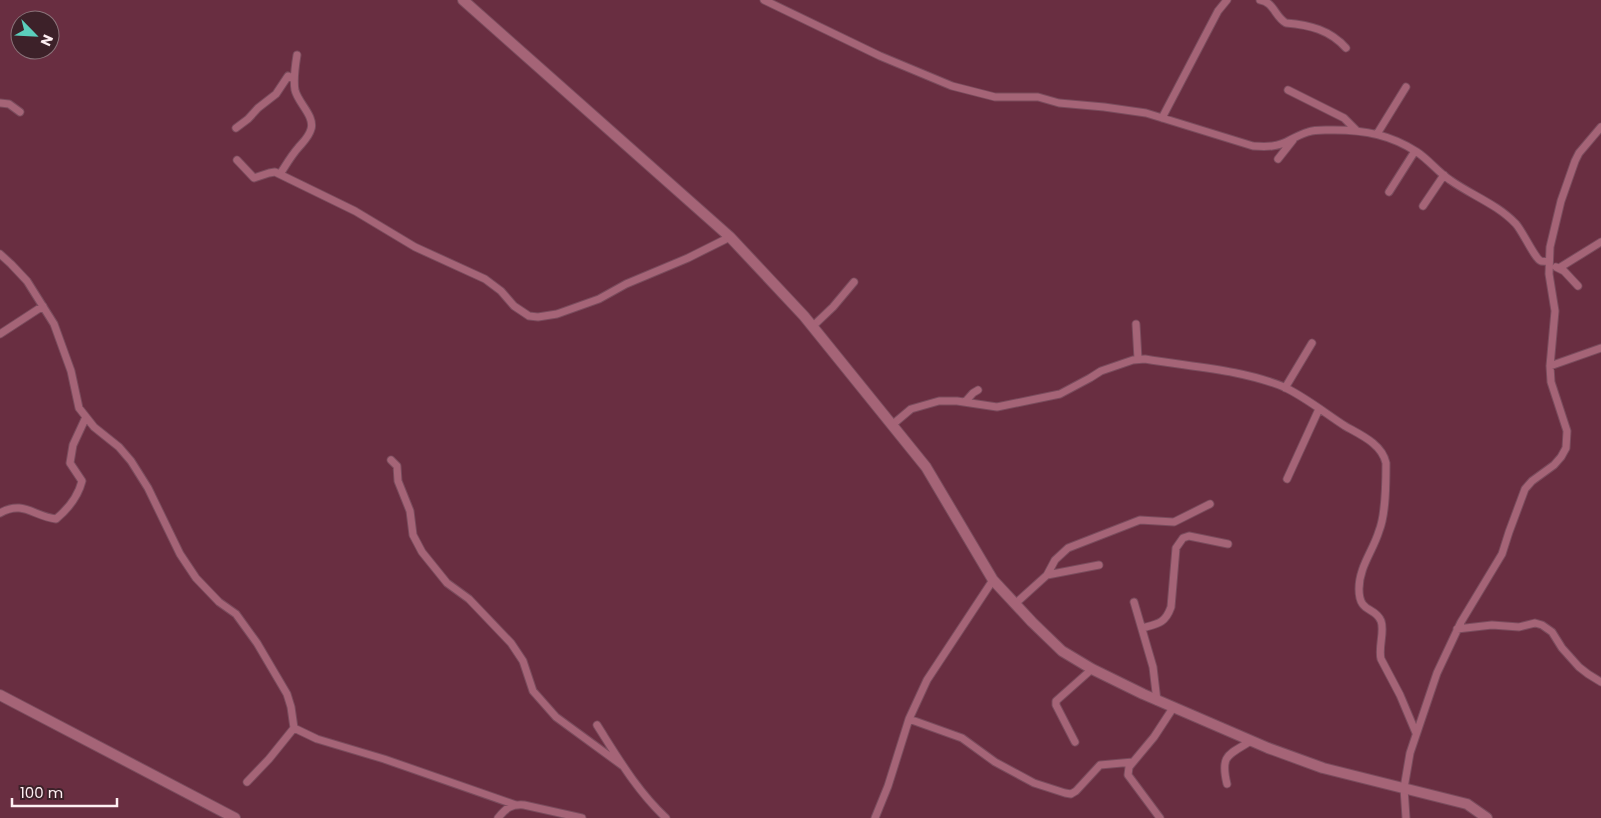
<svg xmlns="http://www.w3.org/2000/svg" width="1601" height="818" viewBox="0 0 1601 818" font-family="Poppins,sans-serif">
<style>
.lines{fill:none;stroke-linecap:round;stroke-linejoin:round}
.street-casing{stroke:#7a4c5d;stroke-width:9}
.secondary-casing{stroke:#7a4c5d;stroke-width:12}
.street{stroke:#a56477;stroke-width:7}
.secondary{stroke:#a56477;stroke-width:10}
</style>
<rect width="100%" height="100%" fill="#692e41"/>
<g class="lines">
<defs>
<path id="street" d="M764 0 880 56 952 86 995 97H1038L1059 103 1104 107 1146 113 1253 146C1267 147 1278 147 1290 140 1296 137 1301 134 1308 132 1316 129 1325 130 1334 130 1365 130 1391 135 1417 152 1429 160 1438 172 1450 180 1471 195 1497 204 1516 224 1523 232 1535 259 1541 261 1542 262 1548 261 1549 261
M1260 0C1274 2 1275 17 1286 23 1310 25 1330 30 1346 48
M1288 90 1344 118 1356 130
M0 103 9 104 20 112
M1162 118 1218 11 1227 0
M236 128 248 119 258 108 276 94 288 76 294 79
M1377 134 1406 87
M1278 159 1293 140
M237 160 254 178 269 173 275 172 355 211 415 247 485 279 501 291 514 306 529 316 538 317 557 314 599 299 626 284 688 258 730 237
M280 174C286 165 291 156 298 148 303 142 309 137 311 129 315 116 298 103 295 90 293 79 295 67 297 55
M1389 192 1415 151
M1423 206 1444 175
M0 254 11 264 27 281 54 324 71 371 79 408 94 427 119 447 131 461 148 488 180 554 196 578 219 602 236 614 257 643 287 694 291 707 294 728 317 739 384 759 516 805
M1556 267 1564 271 1578 286
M1559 268 1601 242
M1136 324 1138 359
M812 327 833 307 854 282
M0 334 43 306
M1550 366 1601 348
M1285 388 1312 343
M965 402 973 393 978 390
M892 425 911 409 939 401H957L997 407 1060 394 1090 378 1101 371 1133 360 1145 359C1191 367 1240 369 1284 387 1305 397 1325 413 1345 426 1361 435 1382 444 1386 463 1386 482 1386 514 1379 531 1373 551 1359 567 1359 589 1359 614 1375 606 1381 621 1385 631 1378 647 1381 659L1400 695 1416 733
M391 460 397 466 398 481 410 511 413 535 422 552 447 583 469 599 511 643 523 661 533 691 556 717 623 766
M1287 479 1319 409
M0 513C23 500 33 516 56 519 68 509 78 497 82 481L70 463 73 445 86 417
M1047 575 1099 565
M1134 602 1153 667 1157 701
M1015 604 1047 575 1055 560 1068 548 1140 520 1174 522 1210 504
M1142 628C1157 624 1165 624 1171 607L1176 548 1183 538 1189 536 1228 544
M1457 629 1492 625 1519 627 1535 623 1542 625 1552 632 1562 648 1579 667 1588 674 1601 682
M909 719 962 738 995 762 1034 783 1065 793 1071 794 1076 791 1100 765 1133 762
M597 725C618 758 637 791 666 818
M1075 742 1056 705V701L1092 669
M247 782 269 759 294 728
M1227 784C1220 755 1228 755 1251 741
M498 818C506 808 511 804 524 805L582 818
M875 818 888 786 909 719 927 680 993 580
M1160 818 1128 775 1129 767 1154 737 1173 708
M1406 818 1404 788 1410 753 1437 673 1461 622 1502 554 1509 532 1525 489 1532 481 1554 465 1561 457 1566 448 1567 431 1551 382 1550 366 1555 311 1549 274 1550 247 1561 201 1575 161 1579 153 1601 127"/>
<path id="secondary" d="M463 0 730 237 804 316 926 467 993 580 1032 622 1062 651 1092 669 1143 694 1268 748 1323 768 1467 804 1487 818
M0 695 235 818"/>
</defs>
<use href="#street" class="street-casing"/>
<use href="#secondary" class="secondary-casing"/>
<use href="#street" class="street"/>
<use href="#secondary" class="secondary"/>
</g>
<g transform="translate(35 35) rotate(114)"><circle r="24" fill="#3d2129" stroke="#8b737a"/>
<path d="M0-4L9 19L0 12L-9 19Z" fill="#5bcebc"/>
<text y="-8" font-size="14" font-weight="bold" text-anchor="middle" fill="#ffeff3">N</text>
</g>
<path d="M12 798v8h105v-8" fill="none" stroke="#ffeff3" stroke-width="2.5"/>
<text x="20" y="798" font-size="15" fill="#ffeff3" stroke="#3d2129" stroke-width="4" paint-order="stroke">100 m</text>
</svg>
